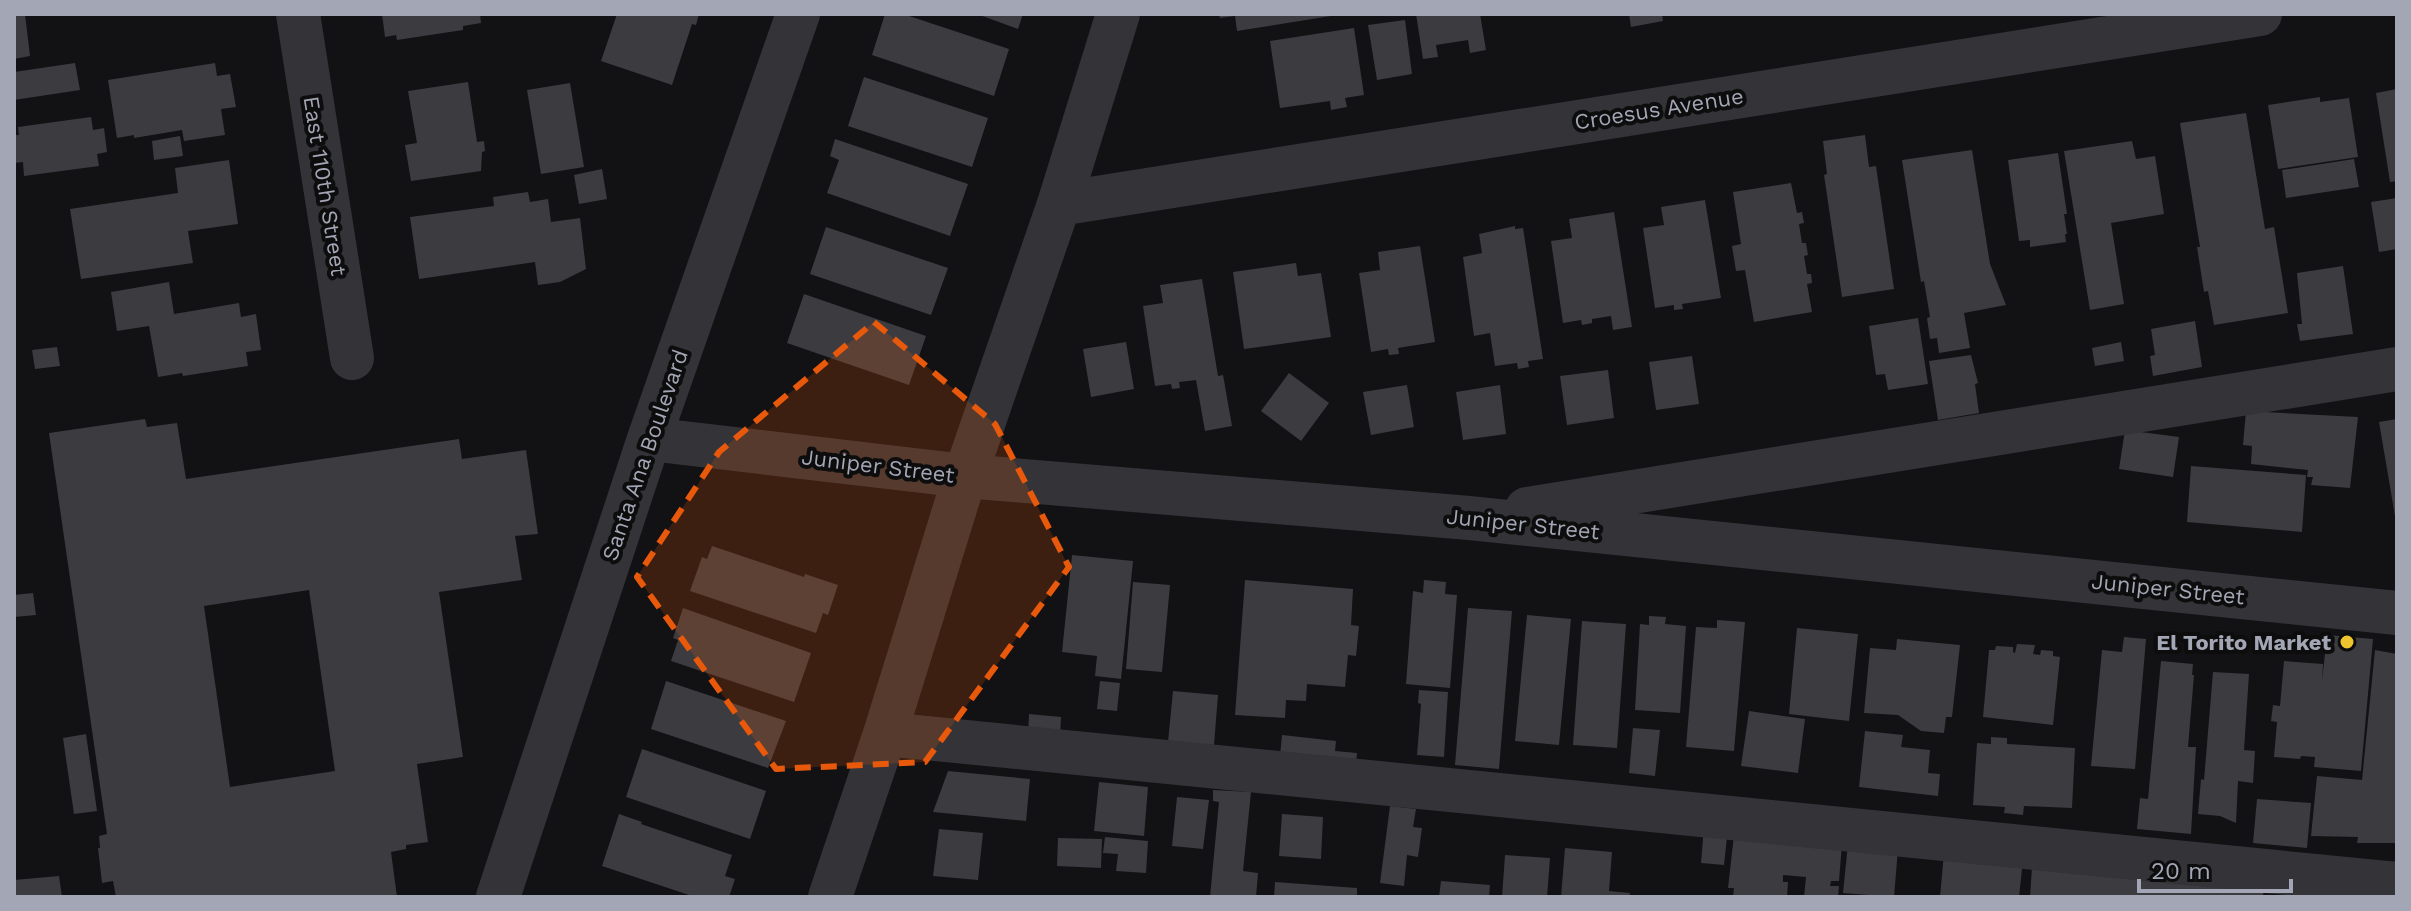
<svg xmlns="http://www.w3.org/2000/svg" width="2411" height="911" viewBox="0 0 2411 911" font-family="'Work Sans',sans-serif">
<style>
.building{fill:#3c3b40;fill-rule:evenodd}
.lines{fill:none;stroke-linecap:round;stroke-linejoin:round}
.minor{stroke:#333338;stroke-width:44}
.marked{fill:#e8590c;fill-opacity:0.2;stroke:#e8590c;stroke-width:6;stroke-dasharray:16 10;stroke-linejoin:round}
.poi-dot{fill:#efc52d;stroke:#0d0d0e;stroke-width:3}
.labels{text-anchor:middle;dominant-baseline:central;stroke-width:8;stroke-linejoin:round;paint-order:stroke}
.street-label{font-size:22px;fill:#a3a6b4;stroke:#0d0d0e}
.poi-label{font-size:22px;font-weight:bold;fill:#a3a6b4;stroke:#0d0d0e;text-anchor:end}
</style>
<rect width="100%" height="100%" fill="#121113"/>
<path class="building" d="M14 14H25L30 56 14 59Z
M382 14H480L481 23 463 26V30L397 40 396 35 385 37Z
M617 14H699L696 25 692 24 672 85 601 61Z
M885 14H903L1009 49 994 96 872 55Z
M977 14H1023L1018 29Z
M1219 14H1331V16L1237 31 1235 16 1220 18Z
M1416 14H1480L1486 50 1470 53 1468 40 1436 45 1438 57 1423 59Z
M1629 14H1662L1663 21 1631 27Z
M1405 20 1412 74 1377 80 1368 25Z
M1354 28 1364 95 1345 98 1347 107 1331 110 1330 101 1280 108 1270 41Z
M75 63 80 90 14 100V72Z
M215 63 217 76 230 74 236 107 221 109 225 135 184 141 182 130 134 138V135L117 138 108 80Z
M864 77 988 118 972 167 848 126Z
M468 82 477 142 484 141 485 151 482 152 481 171 411 181 405 145 417 143 408 91Z
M570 83 584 167 541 174 527 90Z
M2397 89V181L2390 182 2376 93Z
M2320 97V102L2349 98 2358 157 2278 169 2268 105Z
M2246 113 2265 229 2274 227 2288 313 2214 325 2208 291 2204 292 2197 247H2200L2180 123Z
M91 117 93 130 104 128 107 152 97 154 99 166 24 176 23 162 14 163V135H19L18 127Z
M1865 135 1869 167 1876 166 1894 289 1842 297 1824 175 1827 174 1823 141Z
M180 136 183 156 154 160 152 141Z
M835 139 968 184 950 236 827 193 839 160 830 156Z
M2132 141 2136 159 2155 156 2164 214 2111 223 2124 304 2090 310 2064 151Z
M1972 150 1990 264 2006 305 1964 313 1970 348 1939 353 1937 338 1930 339 1927 318 1930 317 1924 281 1921 282 1902 160Z
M2058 153 2067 214H2064L2067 234H2065L2066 242 2030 247V240L2019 241 2008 160Z
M2354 159 2359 187 2286 198 2282 170Z
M229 160 238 224 188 231 193 263 81 279 70 209 178 193 175 168Z
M602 169 607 199 579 204 574 175Z
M1791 183 1797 213 1802 212 1804 223 1799 224 1802 243H1806L1808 255 1804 256 1807 274H1811L1812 283 1807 284 1812 312 1754 322 1745 270 1736 271 1732 246 1741 244 1733 192Z
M528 192 530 202 548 199 551 222 580 218 586 269 560 282 538 285 535 262 419 279 410 217 494 206 493 197Z
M2397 198V249L2379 252 2371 202Z
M1705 200 1721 298 1682 304 1683 309 1674 310V305L1655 308 1643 228 1664 225 1661 207Z
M1614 212 1632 327 1613 330 1611 316 1592 319V323L1582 325 1581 320 1563 323 1551 241 1572 238 1569 219Z
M1515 226V229L1523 228 1543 359 1528 361 1529 367 1518 369 1517 363 1495 366 1490 333 1474 336 1463 257 1482 253 1479 234Z
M826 227 948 268 931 315 810 274Z
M1420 246 1435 342 1398 348 1399 354 1389 355 1388 349 1371 352 1359 273 1380 270 1378 252Z
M1296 263 1298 276 1321 273 1331 337 1244 349 1233 272Z
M2343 266 2353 334 2300 341 2297 324H2302L2297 273Z
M1202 279 1218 376 1223 375 1232 426 1205 431 1196 380 1179 382 1180 388 1172 389 1171 384 1155 386 1143 306 1163 303 1160 285Z
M169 282 174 314 239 303 241 317 256 314 261 350 246 352 248 366 183 376 182 373 158 377 149 326 117 331 111 292Z
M804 294 926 336 909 385 787 343Z
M1918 318 1928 384 1888 390 1885 374 1876 375 1869 326Z
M2195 321 2202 367 2153 376 2150 356 2155 355 2151 329Z
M1126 342 1134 389 1091 397 1083 349Z
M2121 342 2124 361 2095 366 2092 348Z
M57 347 60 366 35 369 32 350Z
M1971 355 1978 383 1975 384 1979 413 1938 420 1929 361Z
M1692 356 1699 404 1656 410 1649 362Z
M1608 370 1614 418 1567 425 1560 376Z
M1289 373 1329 403 1301 441 1261 411Z
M1407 385 1414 427 1371 435 1363 392Z
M1500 385 1506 434 1463 440 1456 392Z
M2246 411 2358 417 2350 488 2311 485 2313 477H2307L2308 470 2251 464 2252 446 2243 445Z
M145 419 147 427 177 423 186 479 459 439 462 459 526 450 538 534 515 536 522 580 439 592 463 757 417 764 428 842 406 845V849L391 852 397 897H116L113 881 102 883 98 848H100L99 836 107 834 49 433ZM309 590 335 771 230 787 204 606Z
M2397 419V516H2395L2379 422Z
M2125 430 2179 437 2173 477 2119 469Z
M2191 466 2306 475 2302 532 2187 522Z
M712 546 804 577 805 574 838 585 828 615 823 613 816 633 690 591 702 557 707 559Z
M1072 555 1133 561 1121 679 1095 676 1097 656 1062 652Z
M1245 580 1353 589 1351 625 1359 626 1356 656 1348 655 1345 687 1307 684 1306 701 1286 700 1285 718 1235 715Z
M1424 580 1446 582 1445 594 1457 595 1450 688 1406 684 1413 591 1423 593Z
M1133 582 1170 585 1162 672 1126 669Z
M33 593 36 615 14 617V595Z
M683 608 811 653 794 702 671 661 678 640 673 638Z
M1468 608 1512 611 1499 769 1455 765Z
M1527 615 1571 619 1559 745 1515 741Z
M1649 616 1666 617 1665 624 1686 626 1680 713 1635 710 1640 624 1649 625Z
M1717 620 1745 622 1734 751 1686 747 1696 627 1717 628Z
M1582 621 1626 624 1617 748 1573 745Z
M1797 628 1858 634 1849 721 1789 714Z
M2327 635 2373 639 2361 771 2314 767 2315 757 2301 756 2300 759 2274 757 2277 722 2271 721 2273 705 2280 706 2284 661 2323 664 2322 681Z
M2124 637 2146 639 2135 769 2091 766 2102 650 2122 652Z
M1897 639 1960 645 1952 717H1946L1944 733 1921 731 1898 715 1864 713 1870 648 1896 650Z
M2017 644 2035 645 2033 654 2040 655 2041 650 2053 651V656L2060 657 2053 725 1983 717 1989 650H1995L1996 646 2013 647V652L2015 653Z
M2375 650 2397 654V843H2357L2358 837 2311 836 2317 776 2362 780Z
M2161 661 2193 664 2192 675H2194L2188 747H2196L2191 834 2137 829 2140 798 2148 799Z
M2213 672 2249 674 2244 750 2255 751 2253 783 2238 781 2236 823 2220 816 2198 814 2201 779 2204 780Z
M666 681 786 721 768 768 651 729Z
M1100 681 1120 683 1117 711 1097 709Z
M1419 690 1448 692 1444 757 1417 755 1421 704 1418 703Z
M1173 691 1218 695 1214 745 1168 742Z
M1749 711 1805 719 1798 773 1741 766Z
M1029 714 1061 717 1060 737 1028 735Z
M1633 728 1660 730 1655 776 1629 773Z
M1865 731 1903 735 1901 747 1930 750 1928 773 1940 774 1938 796 1859 787Z
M86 734 97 811 74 814 63 738Z
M1282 735 1336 741 1335 751 1357 753 1356 763 1280 756Z
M1991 737 2007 738V744L2075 748 2072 808 2024 806 2023 815 2004 813 2005 807 1973 805 1977 743 1991 744Z
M642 749 766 791 750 839 626 797Z
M948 771 1030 779 1026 821 933 812Z
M1099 782 1148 787 1144 836 1094 831Z
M1213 790 1251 792 1243 871 1258 873 1256 897H1210L1219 802 1213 801Z
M1177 797 1209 800 1203 849 1172 846Z
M2257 799 2311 803 2307 848 2253 843Z
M1390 806 1416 809 1413 827 1422 828 1418 857 1407 855 1404 886 1380 883Z
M619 814 642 822 641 824 732 855 725 876 735 879 729 897H695L602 866Z
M1282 814 1323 817 1321 859 1279 856Z
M1704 826 1728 828 1724 865 1701 863Z
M939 829 983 833 978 880 933 876Z
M1734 835 1842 844 1839 881H1831L1830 886H1839L1838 897H1804L1806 877 1783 875V882H1788L1787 897H1733L1734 888H1728Z
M1105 837 1148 841 1146 873 1116 871 1118 854 1103 853Z
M1058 838 1102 839 1101 868 1057 866Z
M1848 844 1898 849 1894 897 1843 893Z
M1565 848 1612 852 1609 891 1630 893 1629 897H1561Z
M1944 853 2023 859 2019 897H1940Z
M1505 855 1550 858 1547 897H1502Z
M2032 867 2264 886 2263 897H2030Z
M59 876 62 897H14V880Z
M1441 881 1490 885 1489 897H1439Z
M1275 882 1357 888V897H1274Z"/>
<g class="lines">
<path class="minor" d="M298 14 352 358
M1059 204 2260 14
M649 439 965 476 1469 518 2397 613
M1527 509 2397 369
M885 734 2397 884
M498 897 649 439 798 14
M830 897 885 734 965 476 1059 204 1118 14"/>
</g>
<path class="marked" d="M874 322 995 424 1069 567 925 762 776 769 637 577 719 452Z"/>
<circle class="poi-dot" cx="2347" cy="642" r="8"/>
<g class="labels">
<g class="street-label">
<text transform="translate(1659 109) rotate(-9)">Croesus Avenue</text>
<text transform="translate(325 186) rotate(81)">East 110th Street</text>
<text transform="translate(645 455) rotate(-71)">Santa Ana Boulevard</text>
<text transform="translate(878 466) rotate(7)">Juniper Street</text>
<text transform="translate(1523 524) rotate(6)">Juniper Street</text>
<text transform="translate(2168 589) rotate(6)">Juniper Street</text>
</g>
<g class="poi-label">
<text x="2331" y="642">El Torito Market</text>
</g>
</g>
<rect width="2411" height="911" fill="none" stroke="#a3a6b4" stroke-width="32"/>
<path d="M2139 879v12h152v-12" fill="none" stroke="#a3a6b4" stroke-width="4"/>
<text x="2151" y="879" font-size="24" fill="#a3a6b4" stroke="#0d0d0e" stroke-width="6" paint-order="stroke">20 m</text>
</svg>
